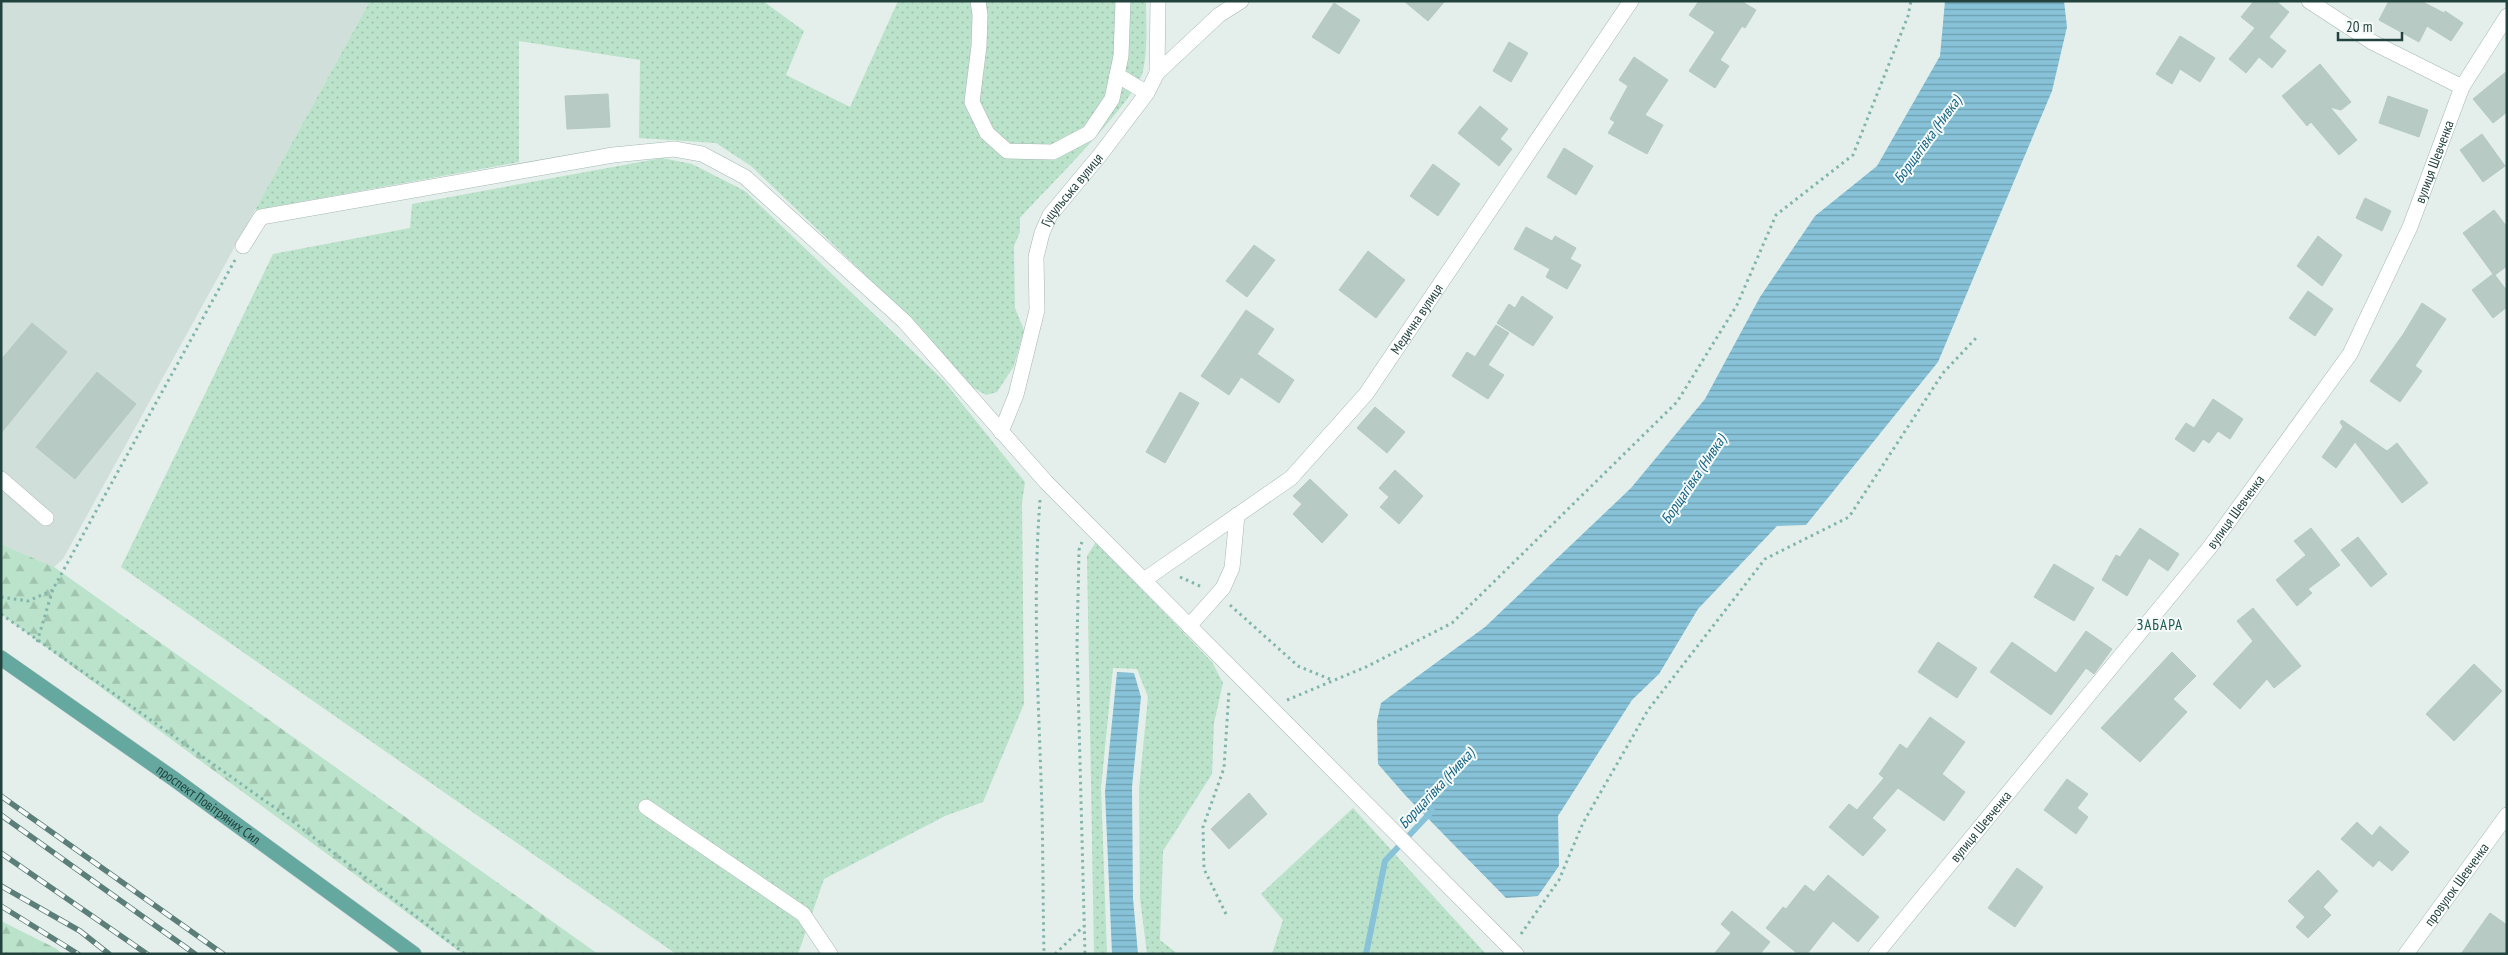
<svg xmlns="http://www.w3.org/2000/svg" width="2508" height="955" viewBox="0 0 2508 955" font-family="'PT Sans Narrow',sans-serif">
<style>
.built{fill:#d1dfda}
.grass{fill:url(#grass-dots)}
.forest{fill:url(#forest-firs)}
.water{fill:url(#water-rules)}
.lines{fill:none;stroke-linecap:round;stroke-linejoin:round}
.stream{stroke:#87c2d8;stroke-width:6}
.building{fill:#b8cac4;stroke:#b5c9c3}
.minor-casing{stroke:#a6b8b3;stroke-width:16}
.major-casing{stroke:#c1cac9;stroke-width:16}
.path{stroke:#81b5ab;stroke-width:3;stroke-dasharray:2.5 4;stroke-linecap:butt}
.minor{stroke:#fff;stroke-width:15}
.major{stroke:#64a89f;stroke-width:15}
.rail-casing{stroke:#5c7e78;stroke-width:5.5}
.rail{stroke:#f5faf8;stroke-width:4;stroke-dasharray:11;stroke-linecap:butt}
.labels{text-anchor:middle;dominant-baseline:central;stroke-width:4;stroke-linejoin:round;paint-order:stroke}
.street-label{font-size:14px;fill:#21423d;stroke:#f5faf8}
.water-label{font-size:15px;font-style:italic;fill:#146485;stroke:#f5faf8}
.neighbourhood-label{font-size:15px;letter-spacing:1px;fill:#1a574f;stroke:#f5faf8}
</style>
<defs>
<pattern id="grass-dots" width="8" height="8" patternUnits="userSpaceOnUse" patternTransform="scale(1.25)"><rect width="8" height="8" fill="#bbe2ca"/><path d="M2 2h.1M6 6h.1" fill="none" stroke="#a0c3ae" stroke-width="1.8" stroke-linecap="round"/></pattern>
<pattern id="forest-firs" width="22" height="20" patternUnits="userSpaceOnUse" patternTransform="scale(1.25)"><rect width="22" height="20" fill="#bbe2ca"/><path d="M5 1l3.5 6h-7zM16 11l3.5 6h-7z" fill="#a0c3ae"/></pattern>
<pattern id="water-rules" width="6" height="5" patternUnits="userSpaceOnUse" patternTransform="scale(1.25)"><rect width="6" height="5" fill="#87c2d8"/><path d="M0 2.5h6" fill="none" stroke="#6e9fb0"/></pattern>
</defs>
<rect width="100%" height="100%" fill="#e4efeb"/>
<path class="built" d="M1 1H370L63 559 54 567 1 544Z"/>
<path class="grass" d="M370 1H763L804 31 786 75 850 107 898 1H1146C1146 24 1148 48 1143 71 1136 101 1045 190 1020 218V232L1014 246 1015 308 1024 330 1014 366 997 392 986 395 972 387 904 312 751 166 716 143 639 138 640 60 519 41V162L255 210Z
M662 158 692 164 745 191 943 380 1025 482 1022 503 1024 704 983 802 945 816 824 879 798 954H676L121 567 273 254 410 228 412 204Z
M1096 542 1212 662 1223 683 1214 723 1212 774 1163 851 1160 940 1178 954H1147L1140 898 1139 789 1148 697 1137 669 1113 668 1101 788 1107 954H1094L1087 556Z
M1353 808 1486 954H1272L1283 920 1261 894Z"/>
<path class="forest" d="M1 544 54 567 598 954H463L1 614Z
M1 921 57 949 62 954H1Z"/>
<path class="water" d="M1945 1H2064L2067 27 2052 91 1938 362 1806 525 1777 526 1698 609 1659 674 1632 700 1558 816 1559 866 1538 896 1506 898 1405 795 1378 764 1377 721 1381 703 1485 627 1631 488 1705 399 1760 297 1815 216 1877 166 1940 56Z
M1117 672 1134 673 1141 697 1132 787 1133 898 1138 954H1112L1105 792Z"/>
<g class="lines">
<path class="stream" d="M1366 954 1385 861 1432 811"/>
</g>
<path class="building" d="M1404 1H1445L1428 21Z
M1699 1H1741L1756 10 1745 28 1742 26 1720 60 1729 66 1715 88 1689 71 1715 32 1689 15Z
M2254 1H2276L2289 12 2269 37 2286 51 2272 68 2259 57 2246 73 2229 59 2255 28 2241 17Z
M2389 1H2421L2444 13 2445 11 2463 23 2451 41 2427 26 2419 42 2379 20Z
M1334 3 1360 20 1339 54 1312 37Z
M2180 36 2215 58 2200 82 2180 69 2172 84 2156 74Z
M1509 42 1528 53 1511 82 1493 71Z
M1634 57 1668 80 1645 115 1663 125 1647 154 1608 133 1615 122 1610 119 1628 86 1619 80Z
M2320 64 2351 102 2341 110 2330 107 2357 140 2339 155 2311 122 2307 126 2282 96Z
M2507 71V112L2493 123 2473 99Z
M608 94 610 127 567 129 565 96Z
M2388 96 2428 110 2419 137 2379 123Z
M1480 106 1508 129 1500 139 1512 149 1499 166 1458 133Z
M2482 134 2505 166 2483 182 2460 150Z
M1564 148 1593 166 1576 195 1547 177Z
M1433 164 1460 184 1438 216 1410 196Z
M2365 198 2391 211 2382 231 2356 218Z
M2494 210 2507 227V266L2495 275 2507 291V307L2493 318 2472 290 2493 274 2463 233Z
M1526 227 1552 241 1555 236 1576 248 1570 259 1581 265 1567 289 1546 277 1550 269 1514 249Z
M2318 236 2342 255 2322 286 2297 266Z
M1254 245 1275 260 1247 297 1226 281Z
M1368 251 1405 280 1376 318 1339 290Z
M2308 291 2333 309 2315 336 2289 318Z
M1522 296 1553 317 1533 346 1497 323 1509 304 1515 308Z
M2422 303 2446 319 2415 366 2422 371 2400 402 2370 381 2404 333Z
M1246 310 1274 329 1257 354 1294 380 1279 403 1241 377 1229 395 1201 376Z
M32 323 67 352 1 433V360Z
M1496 325 1509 333 1488 365 1504 375 1488 399 1452 376 1467 352 1475 357Z
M97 372 136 404 75 479 36 447Z
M1180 392 1199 403 1165 463 1146 452Z
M2213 399 2243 419 2230 439 2218 431 2209 443 2203 439 2194 452 2175 439 2186 423 2194 428Z
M1375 407 1405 432 1387 453 1357 428Z
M2342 420 2387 451 2397 443 2428 483 2402 503 2355 442 2336 468 2322 457 2343 427 2340 422Z
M1395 470 1423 496 1399 524 1380 507 1389 497 1379 488Z
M1310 479 1348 515 1322 543 1293 514 1302 504 1293 496Z
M2140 528 2179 554 2168 571 2149 558 2127 596 2102 580 2116 555 2120 557Z
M2311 528 2340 565 2308 589 2312 593 2297 606 2276 580 2306 555 2294 541Z
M2358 537 2387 574 2371 587 2341 550Z
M2054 564 2094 588 2074 621 2034 597Z
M2253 608 2301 666 2274 688 2267 679 2240 709 2213 684 2253 641 2237 621Z
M2086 631 2112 649 2094 674 2086 668 2051 715 1990 672 2012 642 2056 673Z
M1938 642 1977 668 1957 698 1918 672Z
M2172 652 2196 676 2173 699 2187 712 2140 762 2101 728Z
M2474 664 2502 691 2454 741 2426 714Z
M1930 717 1965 742 1942 774 1965 792 1944 821 1898 788 1872 818 1886 830 1863 856 1829 827 1849 804 1857 810 1884 778 1879 774 1900 744 1907 749Z
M2067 779 2088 794 2077 808 2088 817 2076 834 2044 810Z
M1249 793 1267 814 1229 849 1211 829Z
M2357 822 2372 836 2380 826 2409 852 2392 871 2379 860 2373 867 2341 839Z
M2017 868 2043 887 2015 927 1988 908Z
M2318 870 2338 891 2323 907 2331 915 2308 938 2296 927 2305 917 2288 901Z
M1828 875 1879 917 1858 942 1833 921 1807 954H1798L1766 928 1783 907 1786 909 1805 885 1814 892Z
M1732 911 1770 942 1760 954H1714L1731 933 1721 924Z
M2490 913 2507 925V954H2461Z"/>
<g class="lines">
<defs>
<g id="minor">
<path d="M978 1 980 15 979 46 972 102 987 133 1007 151 1053 152 1089 133 1112 99 1121 56 1123 1"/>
<path d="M2309 1 2372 42 2462 87"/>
<path d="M1157 73 1158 1"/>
<path d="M1117 75 1147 93"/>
<path d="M243 246 261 217 613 155 674 149 702 154 745 177 904 321 1046 482 1516 954"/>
<path id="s1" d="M1001 432 1016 395 1037 310 1036 257 1042 233 1050 215 1100 155 1147 93 1157 73 1219 15 1241 1"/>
<path d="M1 479 46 518"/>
<path id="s2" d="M1144 580 1291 478 1366 394 1631 1"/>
<path d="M1189 626 1223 588 1232 568 1237 515"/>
<path d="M646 807 803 914 830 954"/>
<path id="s3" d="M1876 954 2210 547 2350 354 2410 227 2462 87 2507 16"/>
<path id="s4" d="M2406 954 2507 815"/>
</g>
<g id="major">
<path id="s5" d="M1 658 174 779 414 954"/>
</g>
</defs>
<use href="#minor" class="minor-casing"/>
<use href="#major" class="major-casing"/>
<path class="path" d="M1040 500C1032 603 1039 706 1042 810 1043 858 1043 906 1044 954
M1082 542 1079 550 1077 646 1085 954
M1180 577 1202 587
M1 597 28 601 53 590
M1230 605 1298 666 1332 680
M1 614 278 810 465 954
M37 642 53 589 235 260
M1287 700 1366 667 1452 623 1677 402 1737 305 1776 215 1853 155 1908 16 1911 1
M1226 914 1204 869 1203 827 1224 768 1229 691
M1521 934 1559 880 1583 823 1648 710 1765 559 1849 517 1943 373 1976 338
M1055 954 1084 926"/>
<use href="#minor" class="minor"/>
<use href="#major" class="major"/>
<defs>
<path id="rail" d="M1 796 223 954
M1 815 195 954
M1 853 147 954
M1 886 80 931 109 954
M1 906 78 954"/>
</defs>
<use href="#rail" class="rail-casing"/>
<use href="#rail" class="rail"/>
</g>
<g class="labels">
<g class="street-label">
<text stroke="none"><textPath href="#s3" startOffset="975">вулиця Шевченка</textPath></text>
<text stroke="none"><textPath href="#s1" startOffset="258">Гуцульська вулиця</textPath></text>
<text stroke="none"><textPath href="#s2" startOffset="382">Медична вулиця</textPath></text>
<text stroke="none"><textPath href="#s3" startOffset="570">вулиця Шевченка</textPath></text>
<text stroke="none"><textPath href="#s5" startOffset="254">проспект Повітряних Сил</textPath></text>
<text stroke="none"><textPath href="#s3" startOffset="165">вулиця Шевченка</textPath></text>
<text stroke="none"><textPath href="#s4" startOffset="86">провулок Шевченка</textPath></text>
</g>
<g class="water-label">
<text transform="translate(1927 139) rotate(-54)">Борщагівка (Нивка)</text>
<text transform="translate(1693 479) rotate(-56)">Борщагівка (Нивка)</text>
<text transform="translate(1436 788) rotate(-47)">Борщагівка (Нивка)</text>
</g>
<g class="neighbourhood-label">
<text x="2160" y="624">ЗАБАРА</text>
</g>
</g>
<rect width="2508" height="955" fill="none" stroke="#21423d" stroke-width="5"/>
<path d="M2338 32v8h64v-8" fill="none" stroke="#21423d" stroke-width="2.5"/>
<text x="2346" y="32" font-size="15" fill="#21423d" stroke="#f5faf8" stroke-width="4" paint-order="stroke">20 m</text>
</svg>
